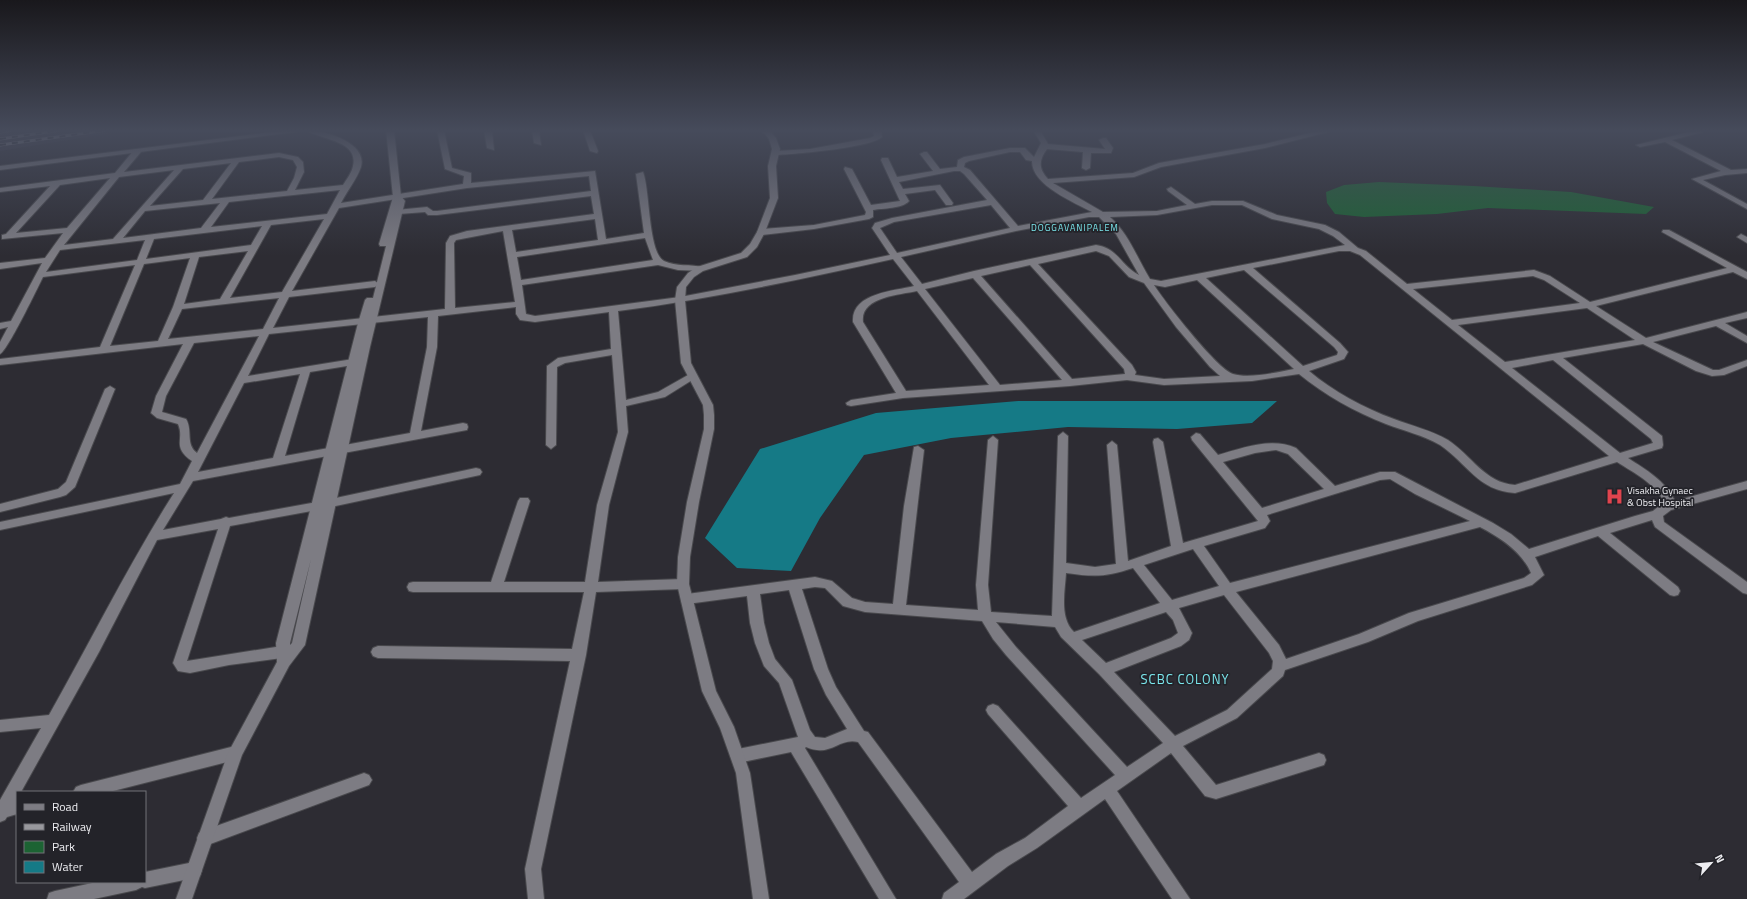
<svg xmlns="http://www.w3.org/2000/svg" width="1747" height="899" viewBox="0 0 1747 899" font-family="'Titillium Web',sans-serif">
<style>
.built{fill:#373541}
.green{fill:#1c6333}
.water{fill:#157a86}
.lines{fill:none;stroke-linecap:round;stroke-linejoin:round}
.minor-casing{stroke:#49494d;stroke-width:2}
.tertiary-casing{stroke:#49494d;stroke-width:2}
.minor{fill:#7d7c83;fill-rule:evenodd}
.tertiary{fill:#7d7c83;fill-rule:evenodd}
.rail-casing{stroke:#98989d;stroke-width:3}
.rail{stroke:#232329;stroke-width:2;stroke-dasharray:6;stroke-linecap:butt}
.labels{text-anchor:middle;dominant-baseline:central;stroke-width:3.5;stroke-linejoin:round;paint-order:stroke}
.far-neighbourhood-label{font-size:9px;letter-spacing:1px;fill:#7be7ed;stroke:#232329}
.poi-label{font-size:10px;fill:#ececf0;stroke:#232329;text-anchor:start}
.near-neighbourhood-label{font-size:13px;letter-spacing:1px;fill:#7be7ed;stroke:#232329}
</style>
<rect width="100%" height="100%" fill="#2d2c33"/>
<path class="built" d="M0 130H131L0 151Z"/>
<path class="green" d="M1379 182 1474 186 1571 192 1654 207 1646 214 1488 208 1437 214 1364 217 1335 214 1327 203 1326 192 1344 185Z"/>
<path class="water" d="M1018 401H1277L1252 423 1177 429 1068 427 951 438 864 455 820 518 791 571 737 568 705 538 760 449 876 413Z"/>
<g class="lines">
<defs>
<path id="minor" d="M306 130C323 130 368 142 361 167 357 179 347 191 341 203L463 184 464 176 445 169 437 130H444L452 168 471 173V183L595 171 606 239 644 233 636 174 643 172C650 189 648 253 664 261 676 267 691 264 703 267V271L678 270 658 265 522 285 526 314 535 316 680 297 795 275 890 255 872 228 875 223 892 218 987 200 964 174 960 171H954L899 182 903 189 940 185 953 203 952 205H946L935 190 905 194 909 201C902 209 883 208 873 210V217L869 219 814 229 761 235 757 232 761 229 814 225 865 215 866 212 844 169 845 167 852 169 871 205 900 201 881 160 882 158H888L897 177 933 171 920 154 924 152H927L940 169 957 167 958 160 964 157 1010 148H1025L1034 157 1041 143 1033 130H1040L1048 144 1105 149 1099 140 1103 138H1106L1113 148 1111 153H1091L1090 168 1086 170 1082 168 1083 152 1047 149C1039 160 1038 168 1048 179L1133 173 1159 163 1265 144 1322 130H1336L1265 148 1161 167 1134 177 1053 183 1103 212 1157 211 1187 205 1168 191 1167 189 1171 187 1195 204 1212 201H1243L1277 215 1325 225 1339 232 1358 248 1366 251 1407 284 1534 270 1550 276 1590 302 1727 268 1662 232 1663 230H1669L1747 272V279L1733 272 1596 306 1646 338 1747 312V318L1725 323 1747 336V343L1716 326 1653 342 1713 370H1719L1747 360V366L1724 375 1712 376 1696 371 1643 344 1563 358 1662 436 1663 445 1662 448 1628 458C1646 470 1665 480 1675 501L1747 481V489L1671 510 1663 516 1664 522 1747 582V594L1743 593 1655 527 1652 520 1610 533 1678 587 1680 591 1678 595 1674 596 1670 595 1598 536 1535 557 1544 575 1532 585 1418 621 1368 642 1285 670 1283 676 1237 718 1183 746 1216 785 1319 753 1324 755 1326 760 1324 765 1216 799 1205 796 1171 753 1117 791 1190 899H1172L1105 799 1037 848 1008 866 964 899H942L944 893 959 882 858 742C839 737 831 758 806 747L805 748 896 899H879L791 752 738 763 733 761 731 756 733 751 738 749 798 737 779 683 764 666 755 643 750 623 747 596 687 604 682 603 681 599 682 595 687 594 815 577 832 581 852 598 865 602 893 604 904 506 914 447 918 446 924 450 906 605 978 610 976 585 988 440 993 436 998 440 988 585 991 612 1052 616 1058 436 1063 432 1068 436 1066 563 1095 567 1116 564 1107 445 1112 441 1117 445 1128 561 1171 546 1153 442 1154 439 1158 438 1163 442 1183 543 1258 521 1192 440 1191 437 1196 433 1200 434 1218 455C1243 448 1271 437 1296 448L1335 486 1380 472H1395L1493 523 1511 534 1529 549 1635 516 1653 511 1664 502C1655 483 1634 473 1617 462L1515 493C1478 491 1467 463 1440 445 1423 435 1404 431 1386 424 1355 412 1325 395 1299 374L1252 381 1164 385 1127 380 1070 386 903 398 851 406 847 405 846 403 851 400 896 393 853 322C851 293 894 291 914 286L893 259C802 279 711 299 618 311L626 400 658 392 688 375H696L697 377 665 397 626 406 628 432 609 505 598 582 683 579 687 581 689 584 687 587 683 589 596 592 586 655 541 869 544 899H528L525 869 570 661 378 658 373 656 371 652 373 648 378 646 572 649 584 592H413L409 591 407 587 409 583 413 582H491L518 501 520 498H528L530 501 504 582H585L597 505 618 432 612 355 565 363 557 367 556 445 551 449 546 445 547 366 558 358 611 349 609 312 535 322 520 320 516 314V307L438 316 437 347 421 431 463 423 467 424 468 427 467 430 193 481 163 530 221 519 226 517 229 518 317 502 476 468 480 469 482 472 480 475 317 510 230 526 187 661 282 646 287 648 289 652 287 656 282 658 229 665 190 673 178 671 173 663 218 529 157 540 99 652 21 792H17V814L7 817 5 820 0 822V800L41 728 0 732V720L49 715C91 641 128 565 174 493L0 530V522L180 484 192 461C171 446 185 440 178 424L157 418 151 413 156 396 183 344 0 365V359L100 347 135 265 43 277C37 289 7 352 0 354V342L8 327 0 329V323L11 321 42 263 0 269V263L45 258 63 233 2 239V235L6 234 50 186 0 192V188L115 173 134 150H137L141 152 124 172 279 153 298 157 303 162 304 172 295 190 343 185C347 179 352 172 353 166 359 140 320 140 306 130ZM1010 152H1020L1026 160 1032 161C1031 185 1075 203 1092 212L1018 226 970 170 964 167 965 163 969 161ZM279 157 293 160 297 167 294 178 287 191 212 199 239 162ZM231 163 203 200 150 206 183 169ZM174 170 113 239 64 245 119 177ZM589 176 591 191 437 211H433L427 207 396 210V214H399L425 212 428 215H437L591 196 594 214 467 231 450 236 446 243 445 309 273 328 289 297 375 287 379 284 375 281 292 291 339 208 467 188ZM110 178 67 228 16 233 60 185ZM340 190 327 214 211 227 229 202ZM220 203 201 228 123 238 145 211ZM991 205 1010 228 897 253 880 228 894 222ZM1212 205H1242L1272 219 1319 229 1333 236 1345 245 1161 281 1150 279C1137 258 1129 234 1110 217L1157 215ZM1089 217H1099L1116 234 1139 275C1121 266 1118 248 1096 245L974 271 922 284 901 257 1016 231ZM324 219 282 292 230 298 271 225ZM595 219 598 240 516 252 512 230ZM262 226 251 245 146 259 154 239ZM503 231 515 302 455 308 454 243 456 240ZM645 238 653 260 521 280 517 257ZM145 240 137 260 46 272 60 250ZM248 251 220 299 184 304 199 257ZM1096 251 1109 256 1129 277 1144 283 1176 327 1210 367 1220 376 1164 379 1135 375 1136 372 1132 365 1038 264ZM1339 251H1350L1360 255 1609 456 1515 485C1485 483 1471 455 1448 440 1431 430 1412 426 1394 419 1364 408 1334 392 1309 371L1344 359 1348 352 1340 343 1253 268ZM190 258 173 307 158 341 110 346 144 264ZM1030 265 1124 369 1125 374 1072 379 981 276ZM1244 270 1334 347 1338 352 1337 355 1303 366 1206 278ZM1533 276 1544 280 1580 303 1452 320 1413 289ZM973 278 1062 380 1000 385 925 289ZM1197 280 1294 369C1278 372 1249 379 1233 374 1217 369 1165 302 1154 285L1165 287ZM917 291 989 385 906 391 863 322C860 297 899 295 917 291ZM279 298 263 329 168 339 182 309ZM1587 308 1635 340 1505 362 1458 325ZM428 317 427 347 410 433 285 456 310 372 353 365 358 362 353 359 248 376 269 334ZM259 336 197 453C185 444 193 430 186 419L162 412 166 396 194 343ZM1553 360 1651 439 1653 443 1620 453 1512 368ZM300 374 273 458 198 472 244 383ZM1276 450 1288 454 1324 489 1262 508 1223 462 1255 453ZM1390 479 1415 494 1470 521 1230 583 1204 546 1265 528 1270 521 1267 515 1380 480ZM1480 527C1501 538 1522 552 1531 573L1524 578 1409 613 1359 634 1286 659 1279 645 1236 592ZM1193 549 1219 586 1172 600 1144 565ZM1133 568 1160 603 1074 632C1059 618 1065 591 1066 573 1095 577 1106 577 1133 568ZM815 587 825 588 843 606 865 612 982 621 993 639 1006 655 1115 775 1081 798 998 706 993 704 988 706 986 710 988 714 1068 806 1025 838 996 854 972 872 868 732 864 731 836 687 828 669 802 589ZM789 590 814 669 826 695 847 729 825 738 815 737 810 730 792 680 775 659 769 643 764 623 760 594ZM1224 595 1269 653 1273 661 1272 669 1227 710 1175 736 1114 672 1181 646 1189 640 1192 633 1179 608ZM1166 612 1173 620 1178 633 1171 638 1106 663 1082 640ZM996 622 1055 627 1061 637 1099 674 1163 743 1127 767 1016 647Z
M484 130H492L494 150 487 148Z
M532 130H539L541 145 534 143Z
M583 130H590L598 151 597 153 590 151Z
M764 130H778L766 134 762 132Z
M873 130H881L882 137C870 148 795 154 776 155L772 153 776 151 810 149 870 138 874 136Z
M1697 130H1711L1672 140 1731 170 1747 169V173L1725 175 1703 180 1747 204V209L1692 179 1721 171 1665 142 1640 147 1636 145Z
M1741 234 1747 237V243L1737 237Z
M110 386 115 389 75 487 66 495 60 497 0 512V504L58 489 66 482 105 389Z
M235 746 240 748 242 753 240 758 235 760 109 792H73L76 787 81 785Z
M364 773 369 775 372 780 369 785 205 846 199 843 197 838 199 833 205 830Z
M194 862 200 864 202 870 200 876 194 878 145 888 142 887 136 890 94 899H47L49 893 55 891 97 882H145V872Z"/>
<path id="tertiary" d="M287 130H310L0 170V166Z
M386 130H394L401 196 405 201 370 347 305 645 289 666 242 755 192 899H176L228 753 277 662 276 643 358 323 365 300 367 298H373L386 246H380L379 244 393 197ZM311 559 292 643 290 645V643Z
M762 130H769L776 138 780 149 776 166 778 198 765 232 757 247 747 257 703 271 694 277 686 287 685 300 691 363 713 405 714 415V429L699 502 690 557 689 584 716 691 734 727 750 773 769 899H753L736 773 720 728 702 691 677 584 678 557 687 502 704 429V415L703 405 681 363 675 300 677 287 688 273 697 267 741 253 750 244 757 232 770 198 768 166 772 149 769 139Z"/>
</defs>
<use href="#minor" class="minor-casing"/>
<use href="#tertiary" class="tertiary-casing"/>
<use href="#minor" class="minor"/>
<use href="#tertiary" class="tertiary"/>
<defs>
<path id="rail" d="M0 132 13 130
M0 139 61 130
M0 145 107 130"/>
</defs>
<use href="#rail" class="rail-casing"/>
<use href="#rail" class="rail"/>
</g>
<linearGradient id="sky" x2="0" y2="1"><stop stop-color="#19181c"/><stop offset="0.51" stop-color="#464b5b"/><stop offset="1" stop-color="#464b5b" stop-opacity="0"/></linearGradient>
<rect width="1747" height="256" fill="url(#sky)"/>
<defs>
<symbol id="hospital-bare" viewBox="-9 -9 18 18"><path d="M-5-5h3v3.5h4V-5h3V5h-3V1.5h-4V5h-3Z" fill="#e0444e" stroke="#232329" stroke-width="2.5" paint-order="stroke"/></symbol>
</defs>
<g fill-rule="evenodd">
<use href="#hospital-bare" x="1602" y="484" width="25" height="25"/>
</g>
<g class="labels">
<g class="far-neighbourhood-label">
<text x="1075" y="227">DOGGAVANIPALEM</text>
</g>
<g class="poi-label">
<text x="1627" y="490">Visakha Gynaec<tspan x="1627" dy="12">&amp; Obst Hospital</tspan></text>
</g>
<g class="near-neighbourhood-label">
<text x="1185" y="679">SCBC COLONY</text>
</g>
</g>
<rect x="16" y="791" width="130" height="92" fill="#232329" stroke="#737379"/>
<rect x="24" y="804" width="20" height="6" fill="#7d7c83" stroke="#737379"/>
<text x="52" y="811" font-size="12" fill="#ececf0">Road</text>
<rect x="24" y="824" width="20" height="6" fill="#98989d" stroke="#737379"/>
<text x="52" y="831" font-size="12" fill="#ececf0">Railway</text>
<rect x="24" y="841" width="20" height="12" fill="#1c6333" stroke="#737379"/>
<text x="52" y="851" font-size="12" fill="#ececf0">Park</text>
<rect x="24" y="861" width="20" height="12" fill="#157a86" stroke="#737379"/>
<text x="52" y="871" font-size="12" fill="#ececf0">Water</text>
<g transform="translate(1711 863) rotate(63)" stroke="#232329" stroke-width="3" paint-order="stroke">
<path d="M0-3L7 15L0 10L-7 15Z" fill="#ececf0"/>
<text y="-6" font-size="11" font-weight="bold" text-anchor="middle" fill="#ececf0">N</text>
</g>
</svg>
